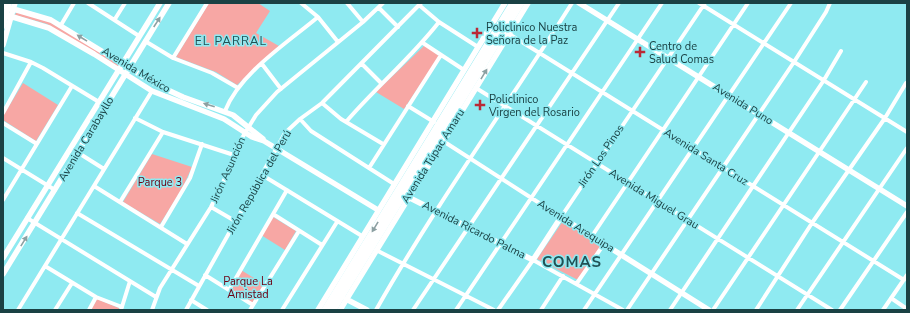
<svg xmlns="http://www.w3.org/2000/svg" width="910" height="313" viewBox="0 0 910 313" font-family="'Nunito Sans',sans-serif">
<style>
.green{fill:#f7a7a4}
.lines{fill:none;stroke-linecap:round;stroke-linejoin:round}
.street{stroke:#fff;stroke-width:4}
.secondary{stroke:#fff;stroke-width:5.5}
.primary{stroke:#fff;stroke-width:6}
.highway{stroke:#fff;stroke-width:7}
.oneway{fill:#8ca0a2}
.poi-dot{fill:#ba2936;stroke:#8feaf1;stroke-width:1.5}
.labels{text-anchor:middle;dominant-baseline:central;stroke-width:3;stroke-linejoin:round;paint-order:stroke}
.poi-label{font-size:11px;fill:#1a4144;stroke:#8feaf1;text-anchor:start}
.street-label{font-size:11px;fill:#1a4144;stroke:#8feaf1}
.park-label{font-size:11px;fill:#6c0013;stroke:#8feaf1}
.neighbourhood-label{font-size:12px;letter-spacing:1px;fill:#205155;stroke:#8feaf1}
.district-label{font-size:15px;font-weight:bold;letter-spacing:1px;fill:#205155;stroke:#8feaf1}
</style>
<rect width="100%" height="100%" fill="#8feaf1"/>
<path class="green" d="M209 3H258L270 11 256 33 279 46 237 85 216 72 176 57Z
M17 11 48 21 119 63 118 67 47 24 15 15Z
M425 45 439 56 404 109 376 92Z
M23 83 58 105 36 141 3 120V116Z
M152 154 192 167 182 189 160 224 123 202Z
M273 217 296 231 285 250 261 235Z
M563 221 602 245 578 280 537 259Z
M241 270 264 284 252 303 230 289Z
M97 299 119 308V310H91Z"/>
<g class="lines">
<path class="street" d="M88 3 139 36
M301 3 318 17 338 42
M347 3 363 22
M699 3 907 132
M419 5 439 22 478 47
M379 8 398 27
M115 19 125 3
M61 25 74 3
M509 34 904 280
M145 41 173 58 212 73 238 88
M423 43 464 70
M3 53 31 62 43 68 99 102
M173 58 207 3
M262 64 281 89
M362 64 381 83
M476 88 832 310
M322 103 341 119 383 144
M408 106 434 122
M225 111C240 73 287 43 318 17
M3 113 31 62
M135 118 163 132 234 155
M300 119 311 131 394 184
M346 122C376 87 411 58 439 22
M3 123 37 144
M443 141 561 217 705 3
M77 152 104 169
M3 158 55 190
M369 168 441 55
M262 175 362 236
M94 186 187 244
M3 200 72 86
M120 202 163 132
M211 207 235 221
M77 213 199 286
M273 214 322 245
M27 218 156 297
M161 227 190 178 202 144
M592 236 748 3
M376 250 494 310
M45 266 96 297 122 307
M205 275 253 305
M577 283 604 244
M229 290 287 190
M891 298 907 309
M191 300 207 310
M18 310 152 91
M55 310 72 283
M89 310 96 297
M121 310 130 281
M152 310 160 288 211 207 223 183 236 148 256 115 277 92 363 22 383 3
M186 310 285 133 300 119 322 103 421 3
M250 310 299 231
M282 310 337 222
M376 310C436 204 507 106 572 3
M413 310 619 3
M456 310 662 3
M498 310 533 260 623 310
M541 310 563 276
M584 310 791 3
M627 310 794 62 826 12 830 3
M670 310 824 80 841 51
M713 310 866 82
M756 310 812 223 885 118 906 83
M797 310 907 148
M840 310 907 212
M883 310 907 275"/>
<path class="secondary" d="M579 3 907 206
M3 6 51 20 157 85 183 97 233 115 263 139
M3 14 49 28 94 54 152 91 224 119 252 137 264 141 378 210
M3 45 15 3
M408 197 533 260 561 217 709 310
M3 258 160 3
M3 274 169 3
M346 299 367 310
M318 310 505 3
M340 310 528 3"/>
<path class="primary" d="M3 26 9 3"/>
<path class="highway" d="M325 310 513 3
M333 310 521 3"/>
</g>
<defs><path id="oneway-solid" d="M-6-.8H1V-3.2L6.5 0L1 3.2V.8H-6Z"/></defs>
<g class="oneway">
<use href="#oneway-solid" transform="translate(157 22) rotate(-57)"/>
<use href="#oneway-solid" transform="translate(82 38) rotate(-148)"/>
<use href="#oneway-solid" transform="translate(484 74) rotate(-59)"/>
<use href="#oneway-solid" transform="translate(209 105) rotate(-162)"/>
<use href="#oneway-solid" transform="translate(375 227) rotate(121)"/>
<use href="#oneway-solid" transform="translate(24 241) rotate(-58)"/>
</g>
<g class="poi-dot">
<path d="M475 27h4v4h4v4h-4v4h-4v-4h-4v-4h4z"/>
<path d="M638 46h4v4h4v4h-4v4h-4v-4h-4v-4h4z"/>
<path d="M478 99h4v4h4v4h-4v4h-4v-4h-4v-4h4z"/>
</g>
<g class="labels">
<g class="poi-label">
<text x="486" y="27">Policlinico Nuestra<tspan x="486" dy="13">Señora de la Paz</tspan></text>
<text x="649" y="46">Centro de<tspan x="649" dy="13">Salud Comas</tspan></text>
<text x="489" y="99">Policlinico<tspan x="489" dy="13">Virgen del Rosario</tspan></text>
</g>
<g class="street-label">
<text transform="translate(136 70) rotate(31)">Avenida México</text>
<text transform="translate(743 104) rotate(32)">Avenida Puno</text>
<text transform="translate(86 139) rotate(-59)">Avenida Carabayllo</text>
<text transform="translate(433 156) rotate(-58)">Avenida Túpac Amaru</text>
<text transform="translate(601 156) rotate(-56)">Jirón Los Pinos</text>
<text transform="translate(706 157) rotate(32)">Avenida Santa Cruz</text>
<text transform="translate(228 170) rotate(-66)">Jirón Asunción</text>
<text transform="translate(259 182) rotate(-60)">Jirón República del Perú</text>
<text transform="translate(654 199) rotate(32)">Avenida Miguel Grau</text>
<text transform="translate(576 226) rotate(32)">Avenida Arequipa</text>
<text transform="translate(474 230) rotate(27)">Avenida Ricardo Palma</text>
</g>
<g class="park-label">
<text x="160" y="182">Parque 3</text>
<text x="248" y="281">Parque La<tspan x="248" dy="13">Amistad</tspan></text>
</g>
<g class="neighbourhood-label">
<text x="231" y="41">EL PARRAL</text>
</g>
<g class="district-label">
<text x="572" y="262">COMAS</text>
</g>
</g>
<rect width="910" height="313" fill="none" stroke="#1a4144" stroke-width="8"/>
</svg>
